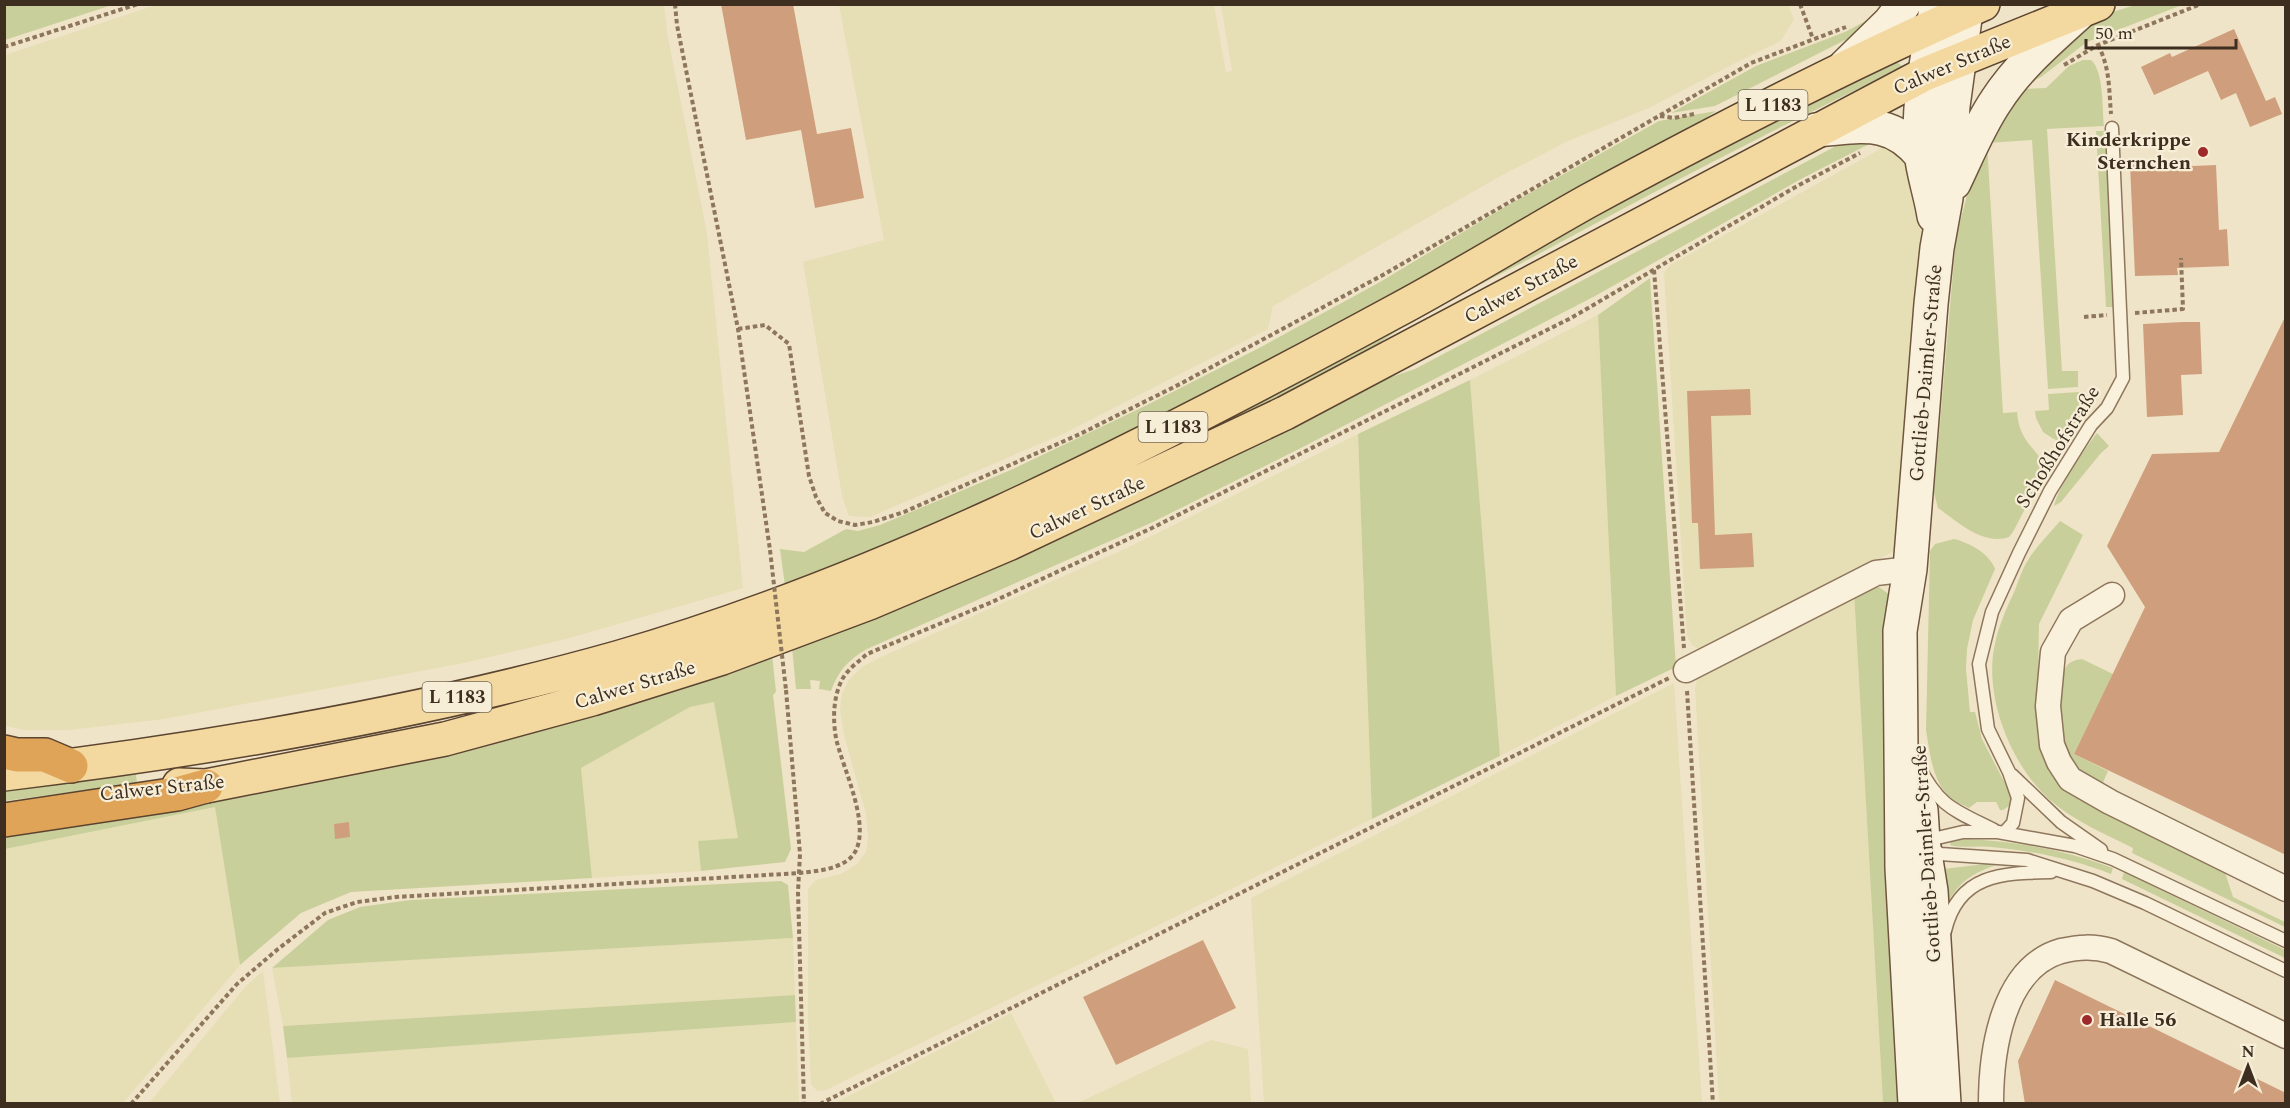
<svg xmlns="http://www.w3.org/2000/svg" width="2290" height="1108" viewBox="0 0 2290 1108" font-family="Spectral,serif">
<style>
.farmland{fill:#e6deb5}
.green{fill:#c9cf9b}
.building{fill:#cf9f7d}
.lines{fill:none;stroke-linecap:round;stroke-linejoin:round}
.lane-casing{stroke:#8d765c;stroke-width:15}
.street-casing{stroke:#8d765c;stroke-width:27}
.secondary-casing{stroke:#6f573f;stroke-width:36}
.primary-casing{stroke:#5b4430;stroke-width:36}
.highway-casing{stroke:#5b4430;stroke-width:36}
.path{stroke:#8d765c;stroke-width:4;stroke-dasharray:4.5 3;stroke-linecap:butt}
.lane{stroke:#faf1dc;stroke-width:12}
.street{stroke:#faf1dc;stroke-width:24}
.secondary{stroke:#faf1dc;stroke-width:33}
.primary{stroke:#f3d9a0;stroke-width:33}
.highway{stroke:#e0a458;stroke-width:33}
.path-bridge{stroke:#8d765c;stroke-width:4;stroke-dasharray:4.5 3;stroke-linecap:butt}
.poi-dot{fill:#9e2a2b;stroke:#f7eed8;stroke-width:2}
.labels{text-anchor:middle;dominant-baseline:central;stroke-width:4.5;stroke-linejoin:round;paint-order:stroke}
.shield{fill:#f7eed8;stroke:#756857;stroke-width:1.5}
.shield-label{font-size:18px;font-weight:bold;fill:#3d2e20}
.street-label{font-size:20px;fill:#3d2e20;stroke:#f7eed8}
.poi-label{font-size:20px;font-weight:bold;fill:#3d2e20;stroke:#f7eed8;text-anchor:end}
</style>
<rect width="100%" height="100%" fill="#f0e4c8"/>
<path class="farmland" d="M159 4 664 5 668 38 707 233 743 588 566 639 464 663 164 719 69 730H25L5 726V55Z
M1788 5 1794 19 1781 41 1741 60 1651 107 1566 142 1497 178 1273 306 1268 329 1065 433 870 517 849 516 842 496 803 262 884 240 839 5H1214L1226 72 1232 71 1221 5Z
M1893 140 1904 147 1922 202 1923 231 1896 550 1702 651 1692 645 1687 636 1664 273 1670 265 1875 152Z
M1598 315 1616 696 1500 756 1470 380Z
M1358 434 1372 819 826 1090 817 1091 811 1084 808 1021V889L816 880 841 874 857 864 866 852 868 836 866 814 844 735 840 710 842 694 849 680 862 667 881 657 1127 548Z
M1854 592 1883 1103H1719L1695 689 1697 679 1702 672Z
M1674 683 1702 1103H1264L1251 898Z
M715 702 738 838 699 841 701 871 592 878 581 768 690 707Z
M215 806 240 965 123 1103 5 1104V849Z
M793 938 795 995 283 1026 272 968Z
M263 971 280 1103H149L246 986Z
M1011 1013 1056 1103H835Z
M796 1022 799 1103H292L287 1058Z
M1211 1040 1248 1049 1251 1103H1078Z"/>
<path class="green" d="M4 5 5 4 112 5 5 40Z
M2135 5H2182L2087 42 2041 77 2033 81H2026L2097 17Z
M1871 18 1853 36 1715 106 1671 113 1756 66 1845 32Z
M2083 60H2091C2104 71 2102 108 2104 126L2047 129 2062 371H2078V387L2048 389 2032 140 1987 143 2003 413 2017 412C2018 422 2020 431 2026 440 2034 452 2045 458 2043 474L2013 532 2009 537C1983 546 1958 522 1938 508L1934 493 1956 237 1977 158 2023 89 2046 88 2069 66Z
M1889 62H1897L1902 66 1899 69C1776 128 1655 191 1535 256 1481 285 1413 316 1366 353L1213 436 1207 423 1567 227Z
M1716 111 1660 150 1157 423 956 516 785 586 780 549 804 552 846 529 858 531 880 525 1013 469 1143 407 1261 347 1380 282 1503 208 1659 121Z
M2096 131H2104L2116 307H2106Z
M1883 137 1801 179 1597 295 1297 450 1153 522 867 649C849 659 838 671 831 691L819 689 820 681 810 680 811 689H796L792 647 1367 385 1415 369 1836 146 1855 139Z
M1650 278 1676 667 1616 696 1598 315Z
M1470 380 1500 756 1372 819 1358 434Z
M2079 392 2080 417 2063 439 2058 441 2052 438 2043 432 2036 418 2035 411 2049 410 2048 394Z
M2097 433 2109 446 2101 453 2061 502 2054 506C2058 488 2085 448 2097 433Z
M2060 521 2083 535 2039 624 2037 735 2041 754 2053 775 2070 793 2223 866 2233 897 2285 922V927L2132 853 2133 848C2105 834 2074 821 2050 800 2013 767 1987 705 1993 655 1996 632 2005 611 2015 590 2019 580 2022 569 2028 560 2036 547 2049 534 2060 521Z
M1954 539C1970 543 1989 553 1995 569L1973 620 1967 649 1966 669 1970 712H1975L1982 739 2012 797V804L2003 810H2000L1996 802H1977L1969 808C1964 805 1956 802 1952 799 1932 783 1930 753 1926 730L1930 551 1935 544Z
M1879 587 1890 595 1903 1103H1883L1854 592Z
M772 654 776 692 773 695 791 849 785 862 701 871 698 841 738 838 714 702 690 707 581 768 592 878 351 892 301 913 240 965 215 807 5 849V829Z
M2082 659 2113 674 2074 754 2108 771 2102 785C2086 777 2074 767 2067 750 2059 734 2055 682 2066 667 2070 661 2075 660 2082 659Z
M135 768 137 783 5 801 4 786Z
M1965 839C2016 841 2065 850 2113 868L2111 874C2072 859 2033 851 1992 847 1978 845 1964 849 1950 845L1951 842Z
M1993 863 1996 865C1966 876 1957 884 1942 913L1935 870Z
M2124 872 2285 950V958L2122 879Z
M781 881 788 885 793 938 272 968 328 920 360 907 410 900Z
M795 995 796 1022 287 1058 283 1026Z"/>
<path class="building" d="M721 4H793L817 134 851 128 864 198 815 208 801 130 746 140Z
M2234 29 2266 101 2275 97 2282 114 2250 127 2236 93 2221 100 2208 71 2154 95 2141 67 2170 53 2172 57Z
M2170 163V167L2216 165 2219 230 2227 229 2229 266 2177 268 2178 275 2135 276 2130 164Z
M2286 315V855L2074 754 2145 607 2107 546 2152 454 2219 452Z
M2183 322H2200L2202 374 2181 375 2183 415 2147 417 2143 324Z
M1750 389 1751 415 1711 416 1715 535 1752 533 1754 567 1700 569 1698 523H1692L1687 391Z
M349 822 350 837 335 839 334 824Z
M1203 940 1236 1008 1116 1065 1083 997Z
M2055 980 2286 1093V1104H2025L2018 1061Z"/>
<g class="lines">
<defs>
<path id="lane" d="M1918 765C1939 807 1954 810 1994 830
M2012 775 2061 822 2101 850
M2004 833 2013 823 2018 798 2009 772 1988 729 1979 664 1992 612 2019 553 2050 491 2091 425 2107 408 2123 378 2112 128
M1924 841 1963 832H1998L2075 846 2113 859 2286 941
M1930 847 1940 854 2027 860 2093 881 2145 903 2286 971
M1945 931C1958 874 2002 873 2051 872"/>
<path id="street" d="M2112 595 2071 620 2053 652 2048 706 2052 745 2059 762 2070 779 2110 802 2286 889
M1686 670 1876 573 1910 569
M1991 1104C1991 1052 2002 968 2061 951 2079 947 2093 946 2111 951L2286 1036"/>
<path id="secondary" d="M1845 66 1890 22 1904 4
M1816 130C1861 127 1889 117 1921 155
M1954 183C1967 156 1979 126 1996 101 2018 67 2048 41 2078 14
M1934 216C1931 195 1923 174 1921 152 1917 102 1928 54 1937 4
M1921 810 1923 841 1931 891 1944 1104
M1915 1104 1902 868 1900 631 1910 569 1931 304 1937 248 1946 198 1953 106 1967 4"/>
<path id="primary" d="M4 774C210 749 418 714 617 658 746 621 876 569 999 513 1132 451 1263 383 1392 313 1458 278 1522 238 1588 201 1717 131 1848 63 1983 4
M179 785 206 786 445 739 592 699 722 658 869 603 1008 544 1285 413 1925 74 2098 4"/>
<path id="highway" d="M4 752 17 755H45L71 766
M4 820 177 794 206 786"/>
</defs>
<use href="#lane" class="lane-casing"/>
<use href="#street" class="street-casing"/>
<use href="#secondary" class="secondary-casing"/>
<use href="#primary" class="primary-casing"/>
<use href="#highway" class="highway-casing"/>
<path class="path" d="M675 4 677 25 738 329 770 550
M1800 4 1813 39
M2098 45C2110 67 2109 91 2111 114
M4 47 138 4
M2064 65 2098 45 2201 4
M1660 116 1674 118 1694 114
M1654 270 1684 648
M2135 313 2183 309 2181 258
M2084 317 2107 315
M738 329 765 325 789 344 809 476 816 497 825 513 838 521 855 525 873 522 904 512 1080 434 1180 384 1381 276 1751 63 1846 27
M786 690 800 854 798 892 804 1104
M1687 691 1713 1104
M131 1104 237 984 278 949 325 913 357 902 396 897 800 873C816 871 834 870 848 860 878 837 842 768 836 738 833 721 833 701 840 684 845 671 857 663 867 654L992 602 1152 528 1571 318 1799 185 1860 153
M820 1104 1669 678"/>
<use href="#lane" class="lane"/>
<use href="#street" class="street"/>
<use href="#secondary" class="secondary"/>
<use href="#primary" class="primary"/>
<use href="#highway" class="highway"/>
<path class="path-bridge" d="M770 550 786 690"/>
</g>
<g class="poi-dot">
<circle cx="2203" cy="152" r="6"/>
<circle cx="2087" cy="1020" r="6"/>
</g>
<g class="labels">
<g class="shield">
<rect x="1738.5" y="90" width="69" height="30" rx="4.5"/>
<rect x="1138.5" y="412" width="69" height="30" rx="4.5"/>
<rect x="422.5" y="682" width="69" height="30" rx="4.5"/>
</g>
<g class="shield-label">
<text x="1773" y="105">L 1183</text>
<text x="1173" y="427">L 1183</text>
<text x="457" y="697">L 1183</text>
</g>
<g class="street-label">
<text transform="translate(1952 65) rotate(-23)">Calwer Straße</text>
<text transform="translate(1521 289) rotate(-28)">Calwer Straße</text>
<text transform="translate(1926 373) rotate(-85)">Gottlieb-Daimler-Straße</text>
<text transform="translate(2058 447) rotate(-58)">Schoßhofstraße</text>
<text transform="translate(1087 508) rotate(-25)">Calwer Straße</text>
<text transform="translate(635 685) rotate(-17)">Calwer Straße</text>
<text transform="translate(162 788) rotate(-6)">Calwer Straße</text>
<text transform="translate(1927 854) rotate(-94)">Gottlieb-Daimler-Straße</text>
</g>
<g class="poi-label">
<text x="2191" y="140">Kinderkrippe<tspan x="2191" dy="23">Sternchen</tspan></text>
<text x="2099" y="1020" text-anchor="start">Halle 56</text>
</g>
</g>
<rect width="2290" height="1108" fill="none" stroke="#3d2e20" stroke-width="12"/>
<g transform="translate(2248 1066)" stroke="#f7eed8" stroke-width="4.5" paint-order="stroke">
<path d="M0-4.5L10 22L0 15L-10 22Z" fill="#3d2e20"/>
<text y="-9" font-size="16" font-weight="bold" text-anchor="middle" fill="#3d2e20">N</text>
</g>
<path d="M2086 39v9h150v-9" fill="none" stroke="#3d2e20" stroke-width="3"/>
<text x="2095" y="39" font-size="18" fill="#3d2e20" stroke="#f7eed8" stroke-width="4.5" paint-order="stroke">50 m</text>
</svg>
